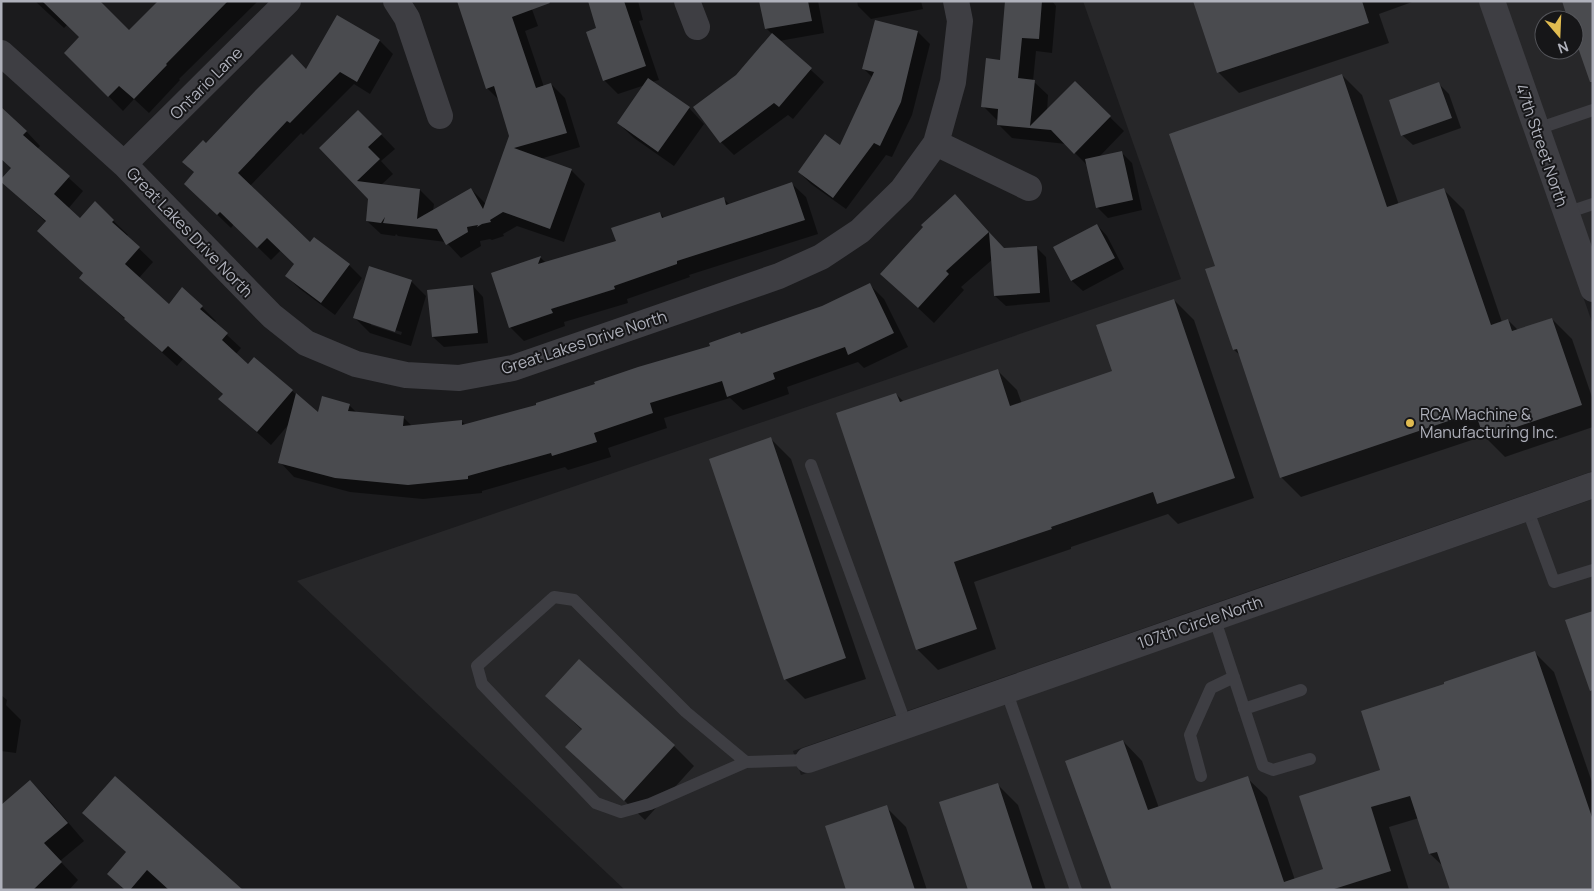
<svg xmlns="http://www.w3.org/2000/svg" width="1594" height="891" viewBox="0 0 1594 891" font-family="Manrope,sans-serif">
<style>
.built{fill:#272729;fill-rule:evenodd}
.shadow{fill:#0007;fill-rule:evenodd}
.building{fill:#4a4b4f}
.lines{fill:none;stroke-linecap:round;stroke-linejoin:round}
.service{stroke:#3e3e43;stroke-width:12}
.minor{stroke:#3e3e43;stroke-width:26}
.poi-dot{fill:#e0bb50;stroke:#161618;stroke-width:2}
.labels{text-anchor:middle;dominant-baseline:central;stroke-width:4;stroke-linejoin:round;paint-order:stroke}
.street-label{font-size:16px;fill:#afb1bb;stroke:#161618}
.poi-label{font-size:16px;fill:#afb1bb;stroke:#161618;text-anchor:start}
</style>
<rect width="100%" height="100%" fill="#1b1b1d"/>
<path class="built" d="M1083 1H1480L1593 325V471L793 751 801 775 1593 499V890H625L297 581 1181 279Z
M1505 1H1593V254ZM1544 20H1574V50H1544Z"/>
<path class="shadow" d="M35 1H98L129 32 159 1H258L179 79 180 80 149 113 134 99 123 111 66 53 81 38 67 25 64 28Z
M529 1 538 26 525 31 544 87 551 84 565 98 580 147 540 159 571 170 585 184 564 242 517 226 503 234 504 236 492 240 490 239 480 241 481 246 461 258 446 242 398 236 396 234 395 236 381 234 367 221 370 199 320 148 372 125 395 149 381 161 393 174 381 185 420 190 434 204 433 211 471 189 486 204 511 136 500 101 487 88 472 45Z
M589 1H638L643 20 639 21 659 80 652 82 689 108 704 124 674 166 634 138 618 123 645 85 618 94 604 80 597 29Z
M761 1H818L824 33 779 41 824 82 793 119 788 115 734 155 721 142 737 76 772 34 766 28Z
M857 1H921L923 9 871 19 858 6Z
M1007 1H1052L1056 6 1052 53 1036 51 1033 81 1048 95 1047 112 1075 83 1124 131 1098 158 1121 152 1132 163 1142 210 1108 218 1098 208 1088 166 1066 144 1012 138 998 124V121L983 106 1001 61Z
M1194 1H1415L1379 14 1389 43 1239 93 1218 72Z
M337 17 380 41 393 54 370 94 354 84 303 135 301 133 250 186 310 244 314 239 349 265 362 278 335 315 300 289 286 276 295 264 281 250 271 260 234 224 231 228 198 196 195 173 206 145 307 71Z
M876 22 918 32 930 44 912 115 892 157 886 155 846 209 811 184 799 172 840 147 873 78 864 69Z
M1342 75 1362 95 1399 205 1443 189 1464 210 1502 322 1508 320 1518 330 1552 319 1572 339 1593 400V427L1505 457 1484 436 1301 497 1281 477 1241 356 1234 350 1216 267Z
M1438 83 1449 94 1461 128 1413 145 1402 135Z
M26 131 40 146 37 149 83 191 68 209 80 220 95 203 128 235 126 236 153 262 139 278 169 305 202 307 216 321 214 323 241 348 236 354 248 366 292 391 319 414 349 405 357 413 403 417 412 426 461 421 466 425 538 406 712 346 822 308 870 285 884 299 908 347 864 368 858 362 787 387 789 394 743 410 730 398 664 418 667 428 608 448 611 457 568 470 565 467 482 491V493L423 499 350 492 294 477 280 462 289 424 271 445 220 399 224 395 183 359 177 366 80 278 84 274 46 222 1 181 12 168 1 159Z
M792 184 806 197 818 234 689 275 690 277 627 299 628 303 564 322 565 326 524 341 510 327 492 274 541 258 546 263 617 242 660 213 665 219 724 199 730 205Z
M970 211 1005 250 1036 247 1046 257 1050 302 1006 306 995 296 993 259 961 287 964 290 934 323 882 274Z
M1097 225 1107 236 1124 269 1083 291 1072 281 1055 247Z
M411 281 426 296 411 346 370 333 355 318ZM371 323 402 332 401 335 371 325Z
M473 286 483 297 488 343 444 347 433 337 429 291Z
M1174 300 1194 320 1254 498 1178 524 1168 514 1071 547V549L974 582 996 649 938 670 918 650 837 414 896 394 904 402 997 370 1017 390 1022 404 1114 372Z
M771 439 791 459 866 679 805 699 785 679Z
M1535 653 1554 672 1593 785V890L1444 867 1430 854 1419 818 1389 827 1409 890H1113L1123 741 1142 761 1159 808 1247 778 1267 797 1295 880 1324 869 1382 771Z
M579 660 674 746 694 766 645 820 567 747 582 730 547 696Z
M1 695 7 700 6 705 21 720 16 753 1 751Z
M30 781 48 799 84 841 60 861 78 880 69 890H1Z
M998 785 1018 805 1046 890H969Z
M886 807 906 827 927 890H847Z
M84 813 241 890H124L109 874 127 853Z"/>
<path class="building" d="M42 1H100L129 30 158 1H228L166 64 167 65 134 99 119 86 108 97 64 53 79 37Z
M457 1H549L550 3 512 17 536 88 551 83 567 133 514 148 572 169 550 229 503 212 490 220 491 222 482 224 477 227 478 225 467 227 468 232 446 245 437 229 383 223 385 217 381 223 366 221 368 199 319 148 358 110 382 134 368 147 380 159 357 181 420 189 417 219 471 188 483 209 509 136 494 86 486 89Z
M588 1H624L646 66 603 81 586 32 596 28Z
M759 1H808L812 21 765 29Z
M1005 1H1042L1039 39 1022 38 1018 78 1035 80 1030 126 1075 81 1111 116 1074 154 1051 130 997 125 998 109 981 107 986 58 1000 60Z
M1193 1H1362L1369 23 1217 73Z
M1562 1H1593V82H1590L1574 36V20H1568Z
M337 15 380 40 357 82 340 72 290 123 287 121 238 173 310 242 314 237 350 264 321 303 285 276 294 264 267 238 257 248 220 212 217 215 184 184 194 172 182 162 203 140 206 143 256 90 292 54 306 69Z
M875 20 918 31 901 102 880 146 874 143 833 198 798 172 825 134 840 145 874 72 862 69Z
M772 33 812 68 779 107 774 103 720 143 693 107 736 75Z
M1342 74 1387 207 1444 188 1491 325 1508 319 1512 331 1552 318 1582 405 1484 438 1475 412 1280 478 1237 349 1233 350 1205 269 1215 266 1169 134Z
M648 78 690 107 658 152 617 123Z
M1439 82 1452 118 1401 136 1389 100Z
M1 107 27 131 23 135 70 176 54 194 80 218 95 201 114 220 112 222 140 247 125 264 169 304 182 287 203 306 200 309 228 333 222 340 248 364 254 357 293 390 257 432 218 399 223 394 168 346 162 352 124 319 125 318 79 278 83 273 37 231 46 221 1 182V179L11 168 1 159Z
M1122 151 1133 200 1096 208 1085 159Z
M792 182 805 220 677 261V264L614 286 615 289 551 309 553 313 509 328 491 273 541 256 538 264 616 241 611 228 660 212 662 218 724 197 726 205Z
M955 194 989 232 946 271 949 274 918 308 880 274 923 227 921 225Z
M1097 224 1115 258 1071 281 1053 247Z
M989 232 1004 248 1037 246 1040 293 994 296Z
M369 266 412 280 395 332 353 318Z
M870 283 894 333 848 355 845 347 773 373 775 379 727 397 722 381 650 403 653 413 594 433 597 442 552 456 551 453 468 476V479L408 485 335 478 278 463 296 393 318 412 322 396 350 404 348 411 404 416 403 426 462 420V425L536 405V403L595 384 594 382 638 367 710 346 709 343 740 332 741 334 822 306Z
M473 285 478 333 432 337 427 290Z
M1174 299 1235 478 1157 504 1153 492 1051 527 1052 529 954 562 977 629 916 650 836 413 896 393 900 402 998 369 1010 406 1112 371 1096 325Z
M771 437 846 658 784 680 709 459Z
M1593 611V690L1590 691 1565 620Z
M1535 651 1593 820V890H1450L1437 852 1429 854 1410 796 1371 807 1391 871 1331 890H1112L1065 761 1123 740 1148 810 1248 776 1284 882 1323 869 1299 796 1380 770 1361 711 1444 684V682Z
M579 659 675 745 624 801 565 747 582 729 545 696Z
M115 776 243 890H169L147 870 130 890H125L107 874 126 852 82 813Z
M30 780 68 823 44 843 62 862 33 890H1V805Z
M998 783 1033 890H968L939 802Z
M887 805 915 890H846L825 826Z"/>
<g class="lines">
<path class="service" d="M1537 129 1593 110
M1566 213 1593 204
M811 465 906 725
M1527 508 1554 582 1593 570
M1214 617 1263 766 1273 770 1310 759
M1006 690 1076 890
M1244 709 1301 690
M746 762 650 804 621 812 596 803 482 684 477 666 554 597 574 600 686 712 746 762 808 760
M1201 776 1190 735 1211 688 1234 677"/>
<path class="minor" d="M396 1 407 18 440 116
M687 1 697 27
M1492 1 1593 289
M1 53 124 164 272 316 306 343 356 364 406 375 459 378 513 368 779 276 821 257 860 231 902 190 936 143 953 82 960 21 956 1
M936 143 1029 188
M124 164 288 1
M808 760 1593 485"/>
</g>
<circle class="poi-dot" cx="1410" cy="423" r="5"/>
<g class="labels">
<g class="street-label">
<text transform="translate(206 83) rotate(-45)">Ontario Lane</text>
<text transform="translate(1542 145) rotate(71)">47th Street North</text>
<text transform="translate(190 232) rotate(46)">Great Lakes Drive North</text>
<text transform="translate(584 342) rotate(-18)">Great Lakes Drive North</text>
<text transform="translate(1200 622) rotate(-19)">107th Circle North</text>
</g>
<g class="poi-label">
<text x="1420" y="414">RCA Machine &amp;<tspan x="1420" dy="18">Manufacturing Inc.</tspan></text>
</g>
</g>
<rect width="1594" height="891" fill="none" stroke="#afb1bb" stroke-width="5"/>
<g transform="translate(1559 35) rotate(161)"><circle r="24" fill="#161618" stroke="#535459"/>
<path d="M0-4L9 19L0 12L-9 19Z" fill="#e0bb50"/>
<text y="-8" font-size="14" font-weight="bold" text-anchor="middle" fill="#afb1bb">N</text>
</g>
</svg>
